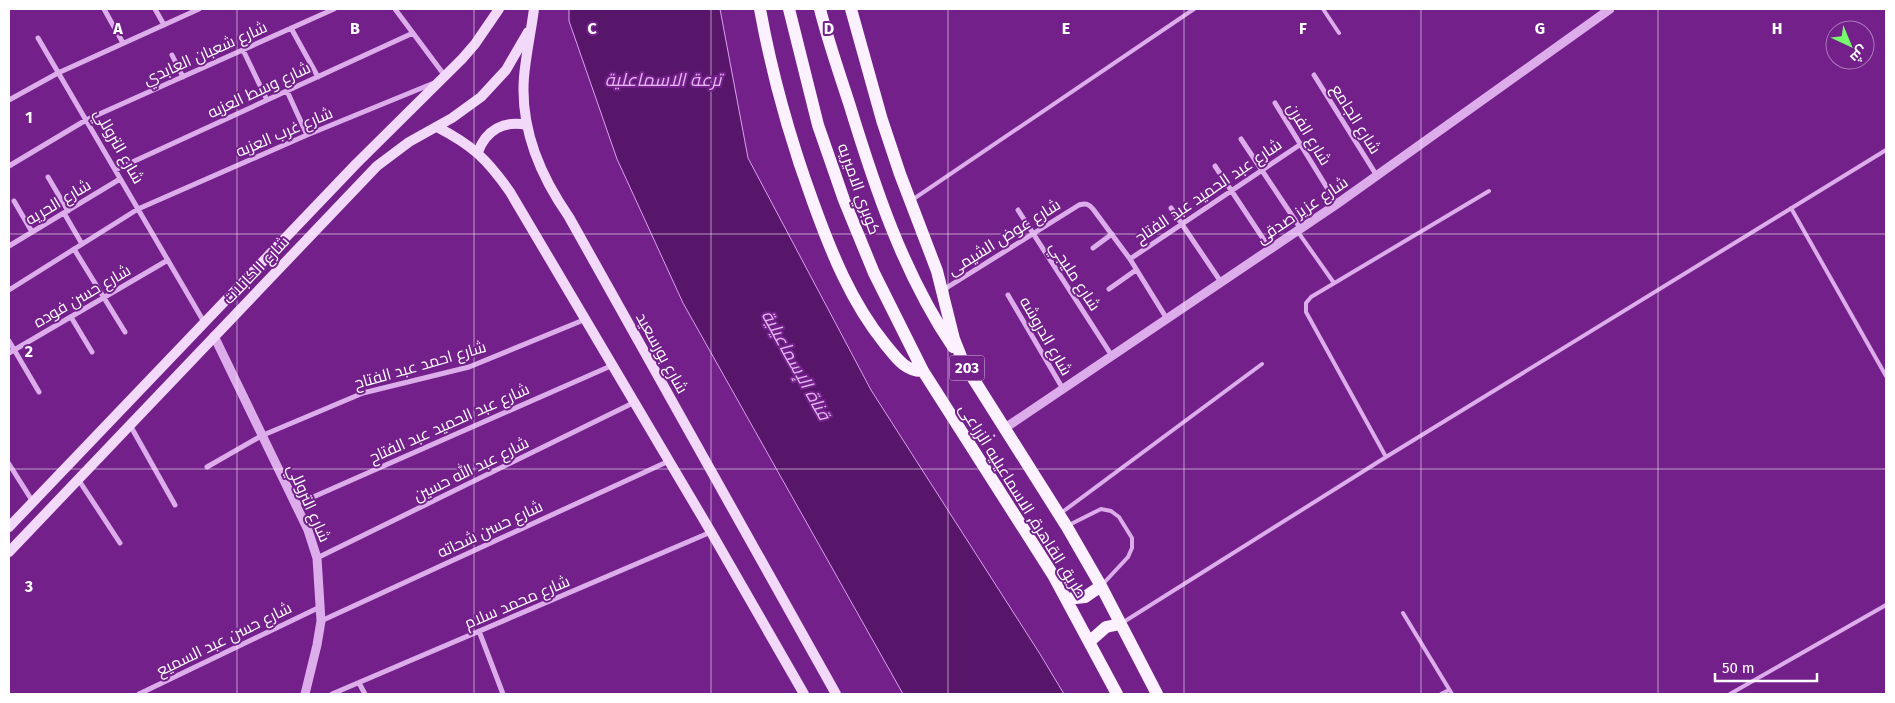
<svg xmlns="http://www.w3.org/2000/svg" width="1895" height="703" viewBox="0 0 1895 703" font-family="'Fira Sans',Cairo,sans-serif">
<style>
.water{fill:#58166a;stroke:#daa0ed}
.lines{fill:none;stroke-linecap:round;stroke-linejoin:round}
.path{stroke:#ddaceb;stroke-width:2.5;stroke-dasharray:2.5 4;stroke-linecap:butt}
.service{stroke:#ddaceb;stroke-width:4}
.minor{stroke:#ddaceb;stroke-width:5}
.tertiary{stroke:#ddaceb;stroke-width:9}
.secondary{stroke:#f2d8f9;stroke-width:10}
.primary{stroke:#fcf1fe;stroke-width:12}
.grid{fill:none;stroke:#fff;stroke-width:1;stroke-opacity:0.55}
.labels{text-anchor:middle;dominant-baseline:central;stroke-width:4;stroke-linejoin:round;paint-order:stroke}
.shield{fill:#73208b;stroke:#d5bcdc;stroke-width:1}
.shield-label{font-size:15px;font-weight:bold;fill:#fff}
.street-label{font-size:16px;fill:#fff;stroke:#73208b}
.water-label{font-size:18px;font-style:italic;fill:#e5b8f2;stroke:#73208b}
.grid-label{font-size:16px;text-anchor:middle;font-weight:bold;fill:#fff;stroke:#73208b;stroke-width:4;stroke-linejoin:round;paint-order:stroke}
</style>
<rect width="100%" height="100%" fill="#73208b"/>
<path class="water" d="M569 9H720L748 158 871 390 1040 654 1064 694H903L683 303 617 159 569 21Z"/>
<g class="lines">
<path class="path" d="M983 444 995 435"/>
<path class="service" d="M1323 9 1339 33
M912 200 1194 9
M1791 208 1886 376
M1298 232 1334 283
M1386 457 1306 312V303L1311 297 1489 191
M1061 513 1262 364
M1069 525 1101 509 1111 511 1119 517 1132 538V548L1128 557 1102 585
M1403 613 1452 694
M1122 623 1386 457 1886 150
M1441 694 1449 690
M1730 694 1886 605"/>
<path class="minor" d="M104 9 123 43
M155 9 164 25
M395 9 445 76
M291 28 318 77
M38 38 204 322
M243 50 267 100
M172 55 183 77
M1314 75 1377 176
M287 91 307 135
M9 100 58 73 199 9
M1275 103 1337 204
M1241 139 1301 229
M9 166 86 120 334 9
M1215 166 1270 249
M115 170 413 33
M48 177 68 211
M14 201 32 232
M1171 208 1221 282
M1018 210 1112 356
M64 213 82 244
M9 246 120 179
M1093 248 1112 234
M74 249 125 332
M1130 259 1301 144
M1109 289 1136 270
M9 290 138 209 307 135 434 83
M943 290 1079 205C1086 203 1089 204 1093 209L1130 259 1167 319
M1008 295 1063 389
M71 317 92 352
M9 341 39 392
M9 353 168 260
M130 425 175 505
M9 464 33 502
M207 467 261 436 363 393 469 367 586 319
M78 479 120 543
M295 505 613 365
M317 558 635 402
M321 621 669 461
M479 631 503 694
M359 683 365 694
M139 694 320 607
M332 694 711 532"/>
<path class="tertiary" d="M214 336 308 530 317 558 321 621 317 645 305 694
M1005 428 1337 204 1610 9"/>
<path class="secondary" d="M534 9C531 32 526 54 524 77 520 128 541 177 569 217L836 694
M437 127C472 145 487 159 510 192L711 532 804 694
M478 152C486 130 504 120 527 125
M9 527 356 164 462 59 475 44 499 9
M9 552 377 166 409 142 452 118 481 97 506 70 528 32"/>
<path class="primary" d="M760 9C772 75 790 139 813 202 831 252 851 302 885 344 895 356 905 372 923 371
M789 9 818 125 844 200 874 273 923 371 1053 575 1117 694
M820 9C828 41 839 72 849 103 875 188 903 273 953 347
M851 9 882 120 900 174 937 271 954 339 964 364 1067 527 1101 586 1157 694
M1066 599 1085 597 1101 586
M1089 642 1106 627 1120 624"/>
</g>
<path class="grid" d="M237 9V694M474 9V694M711 9V694M948 9V694M1184 9V694M1421 9V694M1658 9V694M9 234H1886M9 469H1886"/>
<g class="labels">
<rect class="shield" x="949.5" y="355.5" width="35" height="25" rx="4"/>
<g class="shield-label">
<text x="967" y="368">203</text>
</g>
<g class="street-label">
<text transform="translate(205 53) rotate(-24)">شارع شعبان العابدي</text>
<text transform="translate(259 90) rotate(-25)">شارع وسط العزبه</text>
<text transform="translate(1356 119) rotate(58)">شارع الجامع</text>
<text transform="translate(284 132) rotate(-23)">شارع غرب العزبه</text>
<text transform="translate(1309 134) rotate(59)">شارع الفرن</text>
<text transform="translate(119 146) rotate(60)">شارع التروللي</text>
<text transform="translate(859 189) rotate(70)">كوبري الاميريه</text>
<text transform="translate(1208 191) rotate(-34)">شارع عبد الحميد عبد الفتاح</text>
<text transform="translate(58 202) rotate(-31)">شارع الحريه</text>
<text transform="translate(1302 210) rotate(-34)">شارع عزيز صدقى</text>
<text transform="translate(1004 237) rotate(-32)">شارع عوض الشيمى</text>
<text transform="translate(256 270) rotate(-46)">شارع الكابلات</text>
<text transform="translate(1075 276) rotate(57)">شارع مليجي</text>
<text transform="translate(82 296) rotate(-30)">شارع حسن فوده</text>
<text transform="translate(1046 336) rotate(60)">شارع الدروشه</text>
<text transform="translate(662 353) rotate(61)">شارع بورسعيد</text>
<text transform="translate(420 365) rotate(-16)">شارع احمد عبد الفتاح</text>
<text transform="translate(449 423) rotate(-24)">شارع عبد الحميد عبد الفتاح</text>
<text transform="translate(471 469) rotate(-26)">شارع عبد الله حسين</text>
<text transform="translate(1023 501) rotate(58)">طريق القاهرة, الاسماعيليه الزراعى</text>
<text transform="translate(309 503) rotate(66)">شارع التروللي</text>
<text transform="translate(490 529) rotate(-25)">شارع حسن شحاته</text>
<text transform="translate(517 602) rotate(-23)">شارع محمد سلام</text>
<text transform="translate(224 639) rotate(-26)">شارع حسن عبد السميع</text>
</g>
<g class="water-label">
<text x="663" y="80">ترعة الاسماعلية</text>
<text transform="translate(796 365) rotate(61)">قناة الإسماعيلية</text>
</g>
</g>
<g class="grid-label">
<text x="118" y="34">A</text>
<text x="355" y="34">B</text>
<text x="592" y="34">C</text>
<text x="829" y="34">D</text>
<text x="1066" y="34">E</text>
<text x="1303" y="34">F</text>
<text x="1540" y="34">G</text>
<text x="1777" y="34">H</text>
<text x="29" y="123">1</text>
<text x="29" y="357">2</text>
<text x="29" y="592">3</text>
</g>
<rect width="1895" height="703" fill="none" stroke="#ffffff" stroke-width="20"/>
<g transform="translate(1850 45) rotate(136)"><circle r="24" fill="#73208b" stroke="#ab79b9"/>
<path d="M0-4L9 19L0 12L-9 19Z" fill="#77f96d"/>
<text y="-8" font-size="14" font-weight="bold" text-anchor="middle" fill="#ffffff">ش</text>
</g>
<path d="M1715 673v8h102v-8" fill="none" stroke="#ffffff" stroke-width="2.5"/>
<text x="1722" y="673" font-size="15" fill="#ffffff" stroke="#73208b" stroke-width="4" paint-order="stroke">50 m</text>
</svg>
